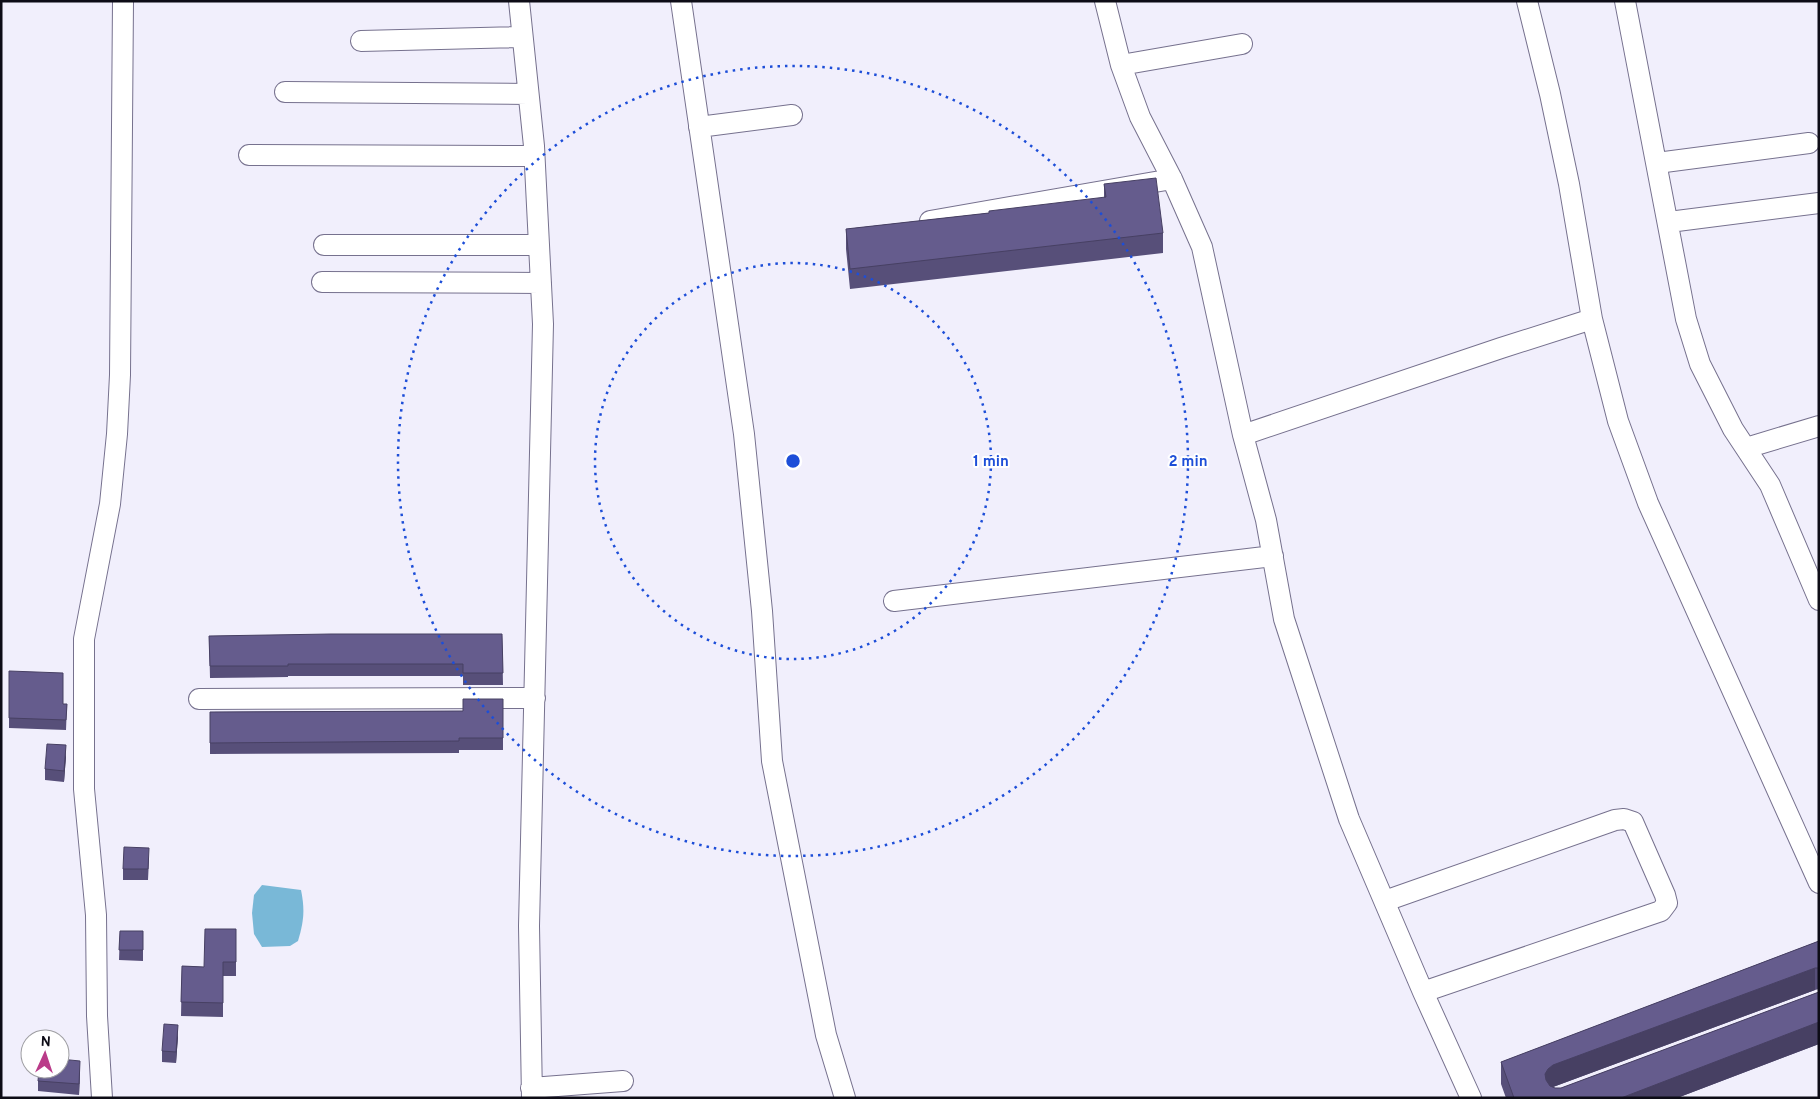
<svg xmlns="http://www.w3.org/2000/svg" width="1820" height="1099" viewBox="0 0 1820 1099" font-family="Overpass,sans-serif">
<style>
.water{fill:#79b8d7}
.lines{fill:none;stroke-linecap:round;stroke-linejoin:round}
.minor-casing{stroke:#76718e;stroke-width:22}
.minor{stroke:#fff;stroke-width:20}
.wall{fill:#574f79}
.shaded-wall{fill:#474063}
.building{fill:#655c8d;stroke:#474063}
.ring{fill:none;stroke:#1d4ed8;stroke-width:2.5;stroke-dasharray:2.5 5}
.centre{fill:#1d4ed8;stroke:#fff;stroke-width:2.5}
.ring-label{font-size:15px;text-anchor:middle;font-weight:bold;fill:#1d4ed8;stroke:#fff;stroke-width:4;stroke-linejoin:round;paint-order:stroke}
</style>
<rect width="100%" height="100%" fill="#f1effc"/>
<path class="water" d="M262 885 301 890C305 910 304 921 298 941L290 946 262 947 254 934 252 913 254 895Z"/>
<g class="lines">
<defs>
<path id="minor" d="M519 1 534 146 543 324 529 926 532 1098
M681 1 744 434 762 611 772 761 826 1035 845 1098
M1105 1 1121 65 1140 117 1172 179 1202 247 1243 435 1266 520 1284 619 1349 819 1423 992 1471 1098
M1527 1 1550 94 1569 184 1592 319 1618 421 1648 503 1819 883
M1625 1 1686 319 1700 364 1733 429 1770 485 1819 600
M361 41 522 37
M1121 65 1242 44
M285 92 528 94
M699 127 792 115
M249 155 534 156
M1657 163 1809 143
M930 221 1172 179
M1669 222 1819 203
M324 245H539
M322 282 541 283
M1243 435 1501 348 1592 319
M1746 448 1819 426
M894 601 1273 556
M199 699 535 698
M1385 901 1615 820 1624 819 1633 822 1665 895 1667 903 1661 911 1423 992
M531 1088 623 1081
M102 1098 97 1016 96 915 84 789V639L110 504 117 434 120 375 123 1"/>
</defs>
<use href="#minor" class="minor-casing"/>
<use href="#minor" class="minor"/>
</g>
<path class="wall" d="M1104 184 1163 233V253L850 289 846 249V229L989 213 1104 198Z
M502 634 503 685H463V676H288V677L210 678 209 636Z
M9 671 63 704H67L66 730 9 728Z
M503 699V750H459V753L210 754V712L463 711Z
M66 756 64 782 45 780V769Z
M149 859 148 880H123V869Z
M236 929V976H223V1017L181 1016 182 966 204 967Z
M120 931H143V961L119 960Z
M1819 941V989L1815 990 1553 1087 1555 1088H1561L1819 992V1044L1677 1098H1506L1501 1084V1062Z
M178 1036 176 1063 162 1062V1051Z
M80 1072 79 1095 38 1091V1081Z"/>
<path class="shaded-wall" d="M66 745V756L64 782V771Z
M1815 968V990L1553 1087 1545 1096V1074L1548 1069 1553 1065Z
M1819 1022V1044L1677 1098H1621Z
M178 1025V1036L176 1063V1052Z
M80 1061V1072L79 1095V1084Z"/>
<path class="building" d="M1156 178 1163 233 850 269 846 229 989 213V211L1106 197 1104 184Z
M331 634H502L503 673H463V664H288V666H210L209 636Z
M9 671 63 673V704H67L66 720 9 718Z
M463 699H503V738H459V741L210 743V712L463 711Z
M47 744 66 745 64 771 45 769Z
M124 847 149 848 148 869H123Z
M205 929H236V962H223V1003L181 1002 182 966 204 967Z
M120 931H143V950H119Z
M1819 941V968H1815L1553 1065 1548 1069 1545 1074 1546 1080 1550 1086 1555 1088H1561L1819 992V1022L1621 1098H1514L1501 1062Z
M164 1024 178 1025 176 1052 162 1051Z
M60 1059 80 1061 79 1084 38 1081 39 1069H60Z"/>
<g class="ring">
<circle cx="793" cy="461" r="198"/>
<circle cx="793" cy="461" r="395"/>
</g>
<circle cx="793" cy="461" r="8" class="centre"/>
<g class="ring-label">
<text x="991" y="466">1 min</text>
<text x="1188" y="466">2 min</text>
</g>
<rect width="1820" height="1099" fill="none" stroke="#0d0c16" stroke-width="5"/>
<g transform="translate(45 1054) rotate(3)"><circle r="24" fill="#ffffff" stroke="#9e9ea2"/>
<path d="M0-4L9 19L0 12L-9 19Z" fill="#ba3b89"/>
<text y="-8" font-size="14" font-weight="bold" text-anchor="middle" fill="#0d0c16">N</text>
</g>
</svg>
